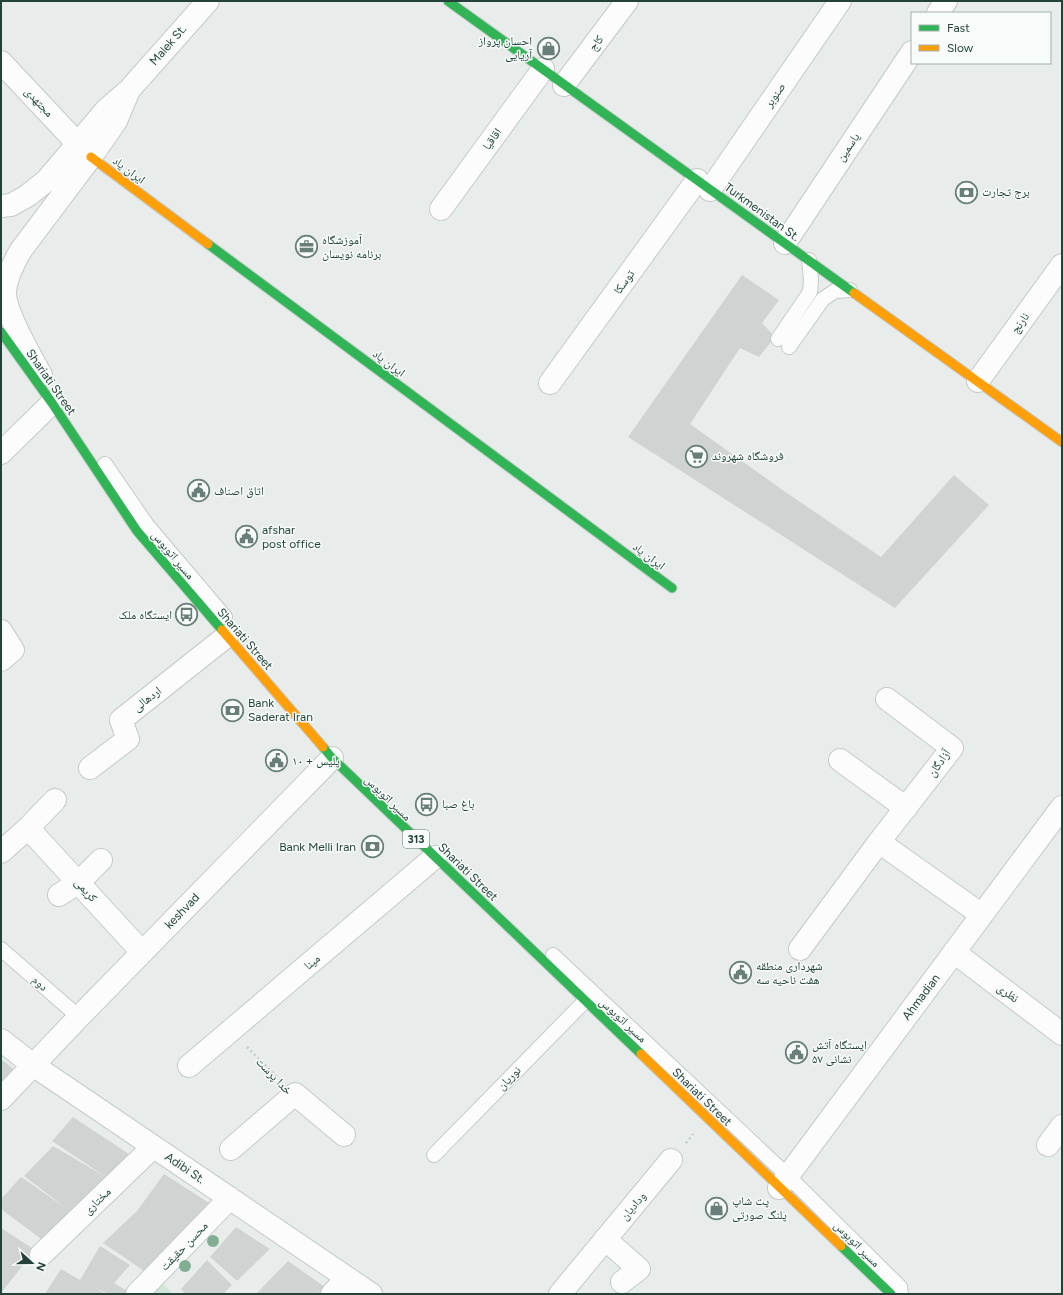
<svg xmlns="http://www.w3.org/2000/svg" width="1063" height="1295" viewBox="0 0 1063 1295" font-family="Figtree,'Noto Naskh Arabic',sans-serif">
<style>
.green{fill:#d1e6d8}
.building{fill:#cfd4d2}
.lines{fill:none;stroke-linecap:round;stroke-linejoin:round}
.lane-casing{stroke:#c5cac8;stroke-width:16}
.street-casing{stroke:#c5cac8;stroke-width:24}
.fast-casing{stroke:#c3cbc8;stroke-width:11}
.slow-casing{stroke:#c3cbc8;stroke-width:11}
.path{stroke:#c3ccca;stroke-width:2.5;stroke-dasharray:2 3;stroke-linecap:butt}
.lane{stroke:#fcfcfc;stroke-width:14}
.street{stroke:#fcfcfc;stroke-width:22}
.fast{stroke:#30b455;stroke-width:9}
.slow{stroke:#ff9f0a;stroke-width:9}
.tree{fill:#81ae93}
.labels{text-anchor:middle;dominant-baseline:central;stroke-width:3;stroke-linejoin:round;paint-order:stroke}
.shield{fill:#f7fbf9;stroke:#637a73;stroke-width:1}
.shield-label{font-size:11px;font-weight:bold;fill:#24423a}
.poi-label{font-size:12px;fill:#24423a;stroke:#f7fbf9;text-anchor:start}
.street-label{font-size:12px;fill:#24423a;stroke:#f7fbf9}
</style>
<rect width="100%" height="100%" fill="#e8edeb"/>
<path class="green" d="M162 1283 173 1294H151Z"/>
<path class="building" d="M742 275 779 300 762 323 775 337 759 357 740 348 690 424 784 491 881 557 954 475 989 505 895 608 628 437Z
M1 1059 20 1074 1 1093Z
M73 1117 135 1158 48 1244 1 1209V1199L21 1177 66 1208 24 1176 53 1146 106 1177 52 1141Z
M164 1174 211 1204 150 1275 103 1243 137 1211Z
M236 1227 270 1249 237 1281 210 1257Z
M1 1228 35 1250 1 1293Z
M100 1246 130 1265 114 1283 129 1292 128 1294H108L94 1287 106 1294H45L61 1269 80 1280Z
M207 1260 232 1285 223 1294H185L181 1289Z
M288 1261 325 1287 318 1294H256Z"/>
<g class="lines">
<defs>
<path id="lane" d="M778 339 810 292 811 280 809 260
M789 347 823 299 835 291 850 290
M105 464 147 525 225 617
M1 949 79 1017
M553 955 788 1176 900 1287 901 1294
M434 1155 585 1001"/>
<path id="street" d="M938 13 946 1
M1 62 77 143
M564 85 627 1
M710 190 840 1
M1 206 11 205 27 196 46 181 106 110 129 90 208 1
M441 209 543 69
M785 243 912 52
M41 375C31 357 3 309 5 290 7 275 14 262 21 250L91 157 116 121 129 90
M978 381 1062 265
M550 383 697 180
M1 453 52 403
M1 631 13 650 1 660
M840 760 906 808
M90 768 128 739 121 720 227 636
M28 828 142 952
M879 842 982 915
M1 852 28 828 55 800
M59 895 79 882 101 860
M800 949 879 842 952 748 887 699
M954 952 1062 1034
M1 1040 33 1065 371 1294
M189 1066 435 857
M1 1099 79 1017 332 758
M1048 1145 1062 1126
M231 1149 295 1094 344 1135
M779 1188 1062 807
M605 1239 639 1269 622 1282
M41 1255 153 1147
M137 1294 230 1198
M332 1294 347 1278
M560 1294 671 1160"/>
<path id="fast" d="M448 1 854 293
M208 244 672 588
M1 332 52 403 137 531 222 630
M323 747 332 758 641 1054
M841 1246 891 1294"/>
<path id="slow" d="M91 157 208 244
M854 293 1062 442
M222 630 323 747
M641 1054 841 1246"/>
</defs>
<use href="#lane" class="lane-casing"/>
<use href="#street" class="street-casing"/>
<use href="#fast" class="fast-casing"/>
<use href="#slow" class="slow-casing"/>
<path class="path" d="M247 1047 279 1079
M686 1143 693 1134"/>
<use href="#lane" class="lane"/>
<use href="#street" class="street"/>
<use href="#fast" class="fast"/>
<use href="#slow" class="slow"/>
</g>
<g class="tree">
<circle cx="213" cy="1241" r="6"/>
<circle cx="185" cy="1266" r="6"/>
</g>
<defs>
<symbol id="shop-ring" viewBox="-11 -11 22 22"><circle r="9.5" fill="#f7fbf9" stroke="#697e78" stroke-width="1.5"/><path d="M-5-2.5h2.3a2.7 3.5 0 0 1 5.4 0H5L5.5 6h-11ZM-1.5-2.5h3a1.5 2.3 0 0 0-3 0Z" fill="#697e78"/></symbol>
<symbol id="bank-ring" viewBox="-11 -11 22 22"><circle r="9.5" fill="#f7fbf9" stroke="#697e78" stroke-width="1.5"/><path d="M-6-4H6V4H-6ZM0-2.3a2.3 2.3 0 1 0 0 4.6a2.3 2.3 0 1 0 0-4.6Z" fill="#697e78"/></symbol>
<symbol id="office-ring" viewBox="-11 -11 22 22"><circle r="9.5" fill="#f7fbf9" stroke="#697e78" stroke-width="1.5"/><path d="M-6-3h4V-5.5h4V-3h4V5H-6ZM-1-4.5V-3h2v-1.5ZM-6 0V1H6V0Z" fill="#697e78"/></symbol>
<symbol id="supermarket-ring" viewBox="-11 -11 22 22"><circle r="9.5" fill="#f7fbf9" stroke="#697e78" stroke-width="1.5"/><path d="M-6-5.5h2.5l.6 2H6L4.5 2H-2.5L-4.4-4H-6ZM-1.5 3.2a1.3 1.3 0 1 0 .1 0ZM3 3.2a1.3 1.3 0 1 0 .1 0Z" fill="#697e78"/></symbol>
<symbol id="civic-ring" viewBox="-11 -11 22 22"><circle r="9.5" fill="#f7fbf9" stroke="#697e78" stroke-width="1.5"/><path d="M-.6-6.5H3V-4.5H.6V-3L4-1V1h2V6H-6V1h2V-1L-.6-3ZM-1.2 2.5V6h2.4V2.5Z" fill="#697e78"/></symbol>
<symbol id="bus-ring" viewBox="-11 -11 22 22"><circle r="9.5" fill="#f7fbf9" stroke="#697e78" stroke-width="1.5"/><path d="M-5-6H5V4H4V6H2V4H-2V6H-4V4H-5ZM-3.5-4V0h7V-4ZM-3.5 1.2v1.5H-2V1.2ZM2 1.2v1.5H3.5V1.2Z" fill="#697e78"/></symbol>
</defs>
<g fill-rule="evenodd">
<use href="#shop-ring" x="536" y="36" width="25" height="25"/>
<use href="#bank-ring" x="954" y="180" width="25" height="25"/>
<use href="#office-ring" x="294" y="234" width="25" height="25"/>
<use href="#supermarket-ring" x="684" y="444" width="25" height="25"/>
<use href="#civic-ring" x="186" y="478" width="25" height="25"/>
<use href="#civic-ring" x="234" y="524" width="25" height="25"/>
<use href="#bus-ring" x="174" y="602" width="25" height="25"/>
<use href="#bank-ring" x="220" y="698" width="25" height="25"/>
<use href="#civic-ring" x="264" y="748" width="25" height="25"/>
<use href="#bus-ring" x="414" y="792" width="25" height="25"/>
<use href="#bank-ring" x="360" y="834" width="25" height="25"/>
<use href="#civic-ring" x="728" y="960" width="25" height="25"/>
<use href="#civic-ring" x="784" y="1040" width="25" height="25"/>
<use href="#shop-ring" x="704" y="1196" width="25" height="25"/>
</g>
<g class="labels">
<rect class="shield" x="403" y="830" width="26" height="18" rx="3"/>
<g class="shield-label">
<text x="416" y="839">313</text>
</g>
<g class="poi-label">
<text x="532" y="41" text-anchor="end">احسان پرواز<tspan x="532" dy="14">آریایی</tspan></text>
<text x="982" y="192">برج تجارت</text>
<text x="322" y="240">آموزشگاه<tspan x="322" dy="14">برنامه نویسان</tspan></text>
<text x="712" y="456">فروشگاه شهروند</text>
<text x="214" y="491">اتاق اصناف</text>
<text x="262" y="530">afshar<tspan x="262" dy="14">post office</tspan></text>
<text x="172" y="615" text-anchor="end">ایستگاه ملک</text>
<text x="248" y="703">Bank<tspan x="248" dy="14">Saderat Iran</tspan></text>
<text x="292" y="761">پلیس + ۱۰</text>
<text x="442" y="804">باغ صبا</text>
<text x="356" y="847" text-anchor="end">Bank Melli Iran</text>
<text x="756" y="966">شهرداری منطقه<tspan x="756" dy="14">هفت ناحیه سه</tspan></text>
<text x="812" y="1045">ایستگاه آتش<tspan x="812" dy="14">نشانی ۵۷</tspan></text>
<text x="732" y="1201">پت شاپ<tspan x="732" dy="14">پلنگ صورتی</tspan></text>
</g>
<g class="street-label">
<text transform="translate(596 43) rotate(-53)">کاج</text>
<text transform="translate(168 45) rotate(-49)">Malek St.</text>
<text transform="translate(775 95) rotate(-55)">صنوبر</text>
<text transform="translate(39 102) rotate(47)">مجتهدی</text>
<text transform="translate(492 139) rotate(-54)">اقاقیا</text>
<text transform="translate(848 147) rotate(-56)">یاسمین</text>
<text transform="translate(129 170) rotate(37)">ایران یاد</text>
<text transform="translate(762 212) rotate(36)">Turkmenistan St.</text>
<text transform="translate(624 282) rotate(-54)">توسکا</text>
<text transform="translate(1020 323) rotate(-54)">نارنج</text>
<text transform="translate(389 363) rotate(37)">ایران یاد</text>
<text transform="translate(51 382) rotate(55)">Shariati Street</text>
<text transform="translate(173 555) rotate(50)">مسیر اتوبوس</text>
<text transform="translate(649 556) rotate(37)">ایران یاد</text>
<text transform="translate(245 639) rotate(49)">Shariati Street</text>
<text transform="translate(147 699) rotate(-38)">اردهالی</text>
<text transform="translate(939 763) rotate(-55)">آزادگان</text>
<text transform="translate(388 798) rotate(44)">مسیر اتوبوس</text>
<text transform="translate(468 872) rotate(44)">Shariati Street</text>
<text transform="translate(86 890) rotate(48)">کریمی</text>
<text transform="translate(182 911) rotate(-46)">keshvad</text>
<text transform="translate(312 962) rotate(-40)">مینا</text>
<text transform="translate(40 983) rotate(41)">دوم</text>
<text transform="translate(1008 993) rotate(37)">نظری</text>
<text transform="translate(921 997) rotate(-53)">Ahmadian</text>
<text transform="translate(623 1020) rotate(43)">مسیر اتوبوس</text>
<text transform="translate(274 1076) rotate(46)">خدا پرست</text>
<text transform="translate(509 1078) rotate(-45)">نوریان</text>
<text transform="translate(702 1097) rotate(44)">Shariati Street</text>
<text transform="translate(185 1168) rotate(34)">Adibi St.</text>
<text transform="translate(97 1201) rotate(-44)">مختاری</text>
<text transform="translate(633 1206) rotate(-50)">ودادیان</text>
<text transform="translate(857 1244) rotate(45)">مسیر اتوبوس</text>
<text transform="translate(184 1246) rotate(-46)">محسن حقیقت</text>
</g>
</g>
<rect width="1063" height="1295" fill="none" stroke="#24423a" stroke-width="4"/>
<rect x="911" y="12" width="140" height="52" fill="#f7fbf9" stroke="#a3b1ad"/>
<rect x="919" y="25" width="20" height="6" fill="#30b455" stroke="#a3b1ad"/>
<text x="947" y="32" font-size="12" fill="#24423a">Fast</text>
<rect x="919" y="45" width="20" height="6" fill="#ff9f0a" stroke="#a3b1ad"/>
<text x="947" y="52" font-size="12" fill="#24423a">Slow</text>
<g transform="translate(32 1263) rotate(111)" stroke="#f7fbf9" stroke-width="3" paint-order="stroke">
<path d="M0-3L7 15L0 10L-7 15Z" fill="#24423a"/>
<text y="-6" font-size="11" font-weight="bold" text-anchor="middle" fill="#24423a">N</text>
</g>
</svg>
